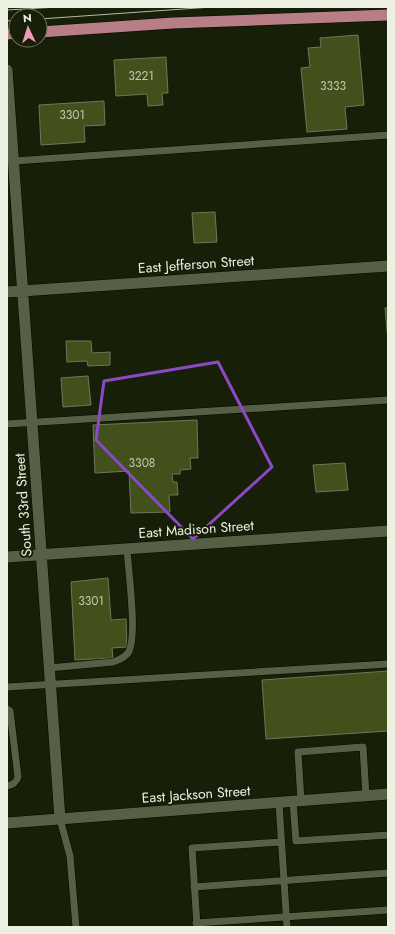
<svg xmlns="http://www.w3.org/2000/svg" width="395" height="934" viewBox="0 0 395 934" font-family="Jost,sans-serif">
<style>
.building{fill:#42501c;stroke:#6e775c}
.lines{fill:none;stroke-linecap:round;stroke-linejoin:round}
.service-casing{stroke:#050800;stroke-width:8}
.minor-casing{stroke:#050800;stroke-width:12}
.primary-casing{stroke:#050800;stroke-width:12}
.service{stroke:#575f45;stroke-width:7}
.minor{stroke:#575f45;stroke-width:11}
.primary{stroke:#b87e86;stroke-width:11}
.tram{stroke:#b4b9a8;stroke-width:1}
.marked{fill:none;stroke:#8c49c4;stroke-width:3;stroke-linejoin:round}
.labels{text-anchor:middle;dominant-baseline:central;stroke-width:4;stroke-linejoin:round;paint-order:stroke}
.number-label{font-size:12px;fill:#c1c8b0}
.street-label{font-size:14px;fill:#ebf0e1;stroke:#181f08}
</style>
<rect width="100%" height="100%" fill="#181f08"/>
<path class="building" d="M358 35 364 105 345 107 347 129 307 132 301 68 310 67 308 48 321 47 320 38Z
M166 57 168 93H162L163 105 148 106 147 94 116 96 114 60Z
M104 101 105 125 84 126 85 142 41 145 39 105Z
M215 212 217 242 194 243 192 213Z
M385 308H388V341Z
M66 341H91L92 353 110 352V365L88 366 87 361 67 362Z
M88 376 91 405 63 407 61 378Z
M197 420 198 458H190L191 469 180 470V474H172L173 482H177L178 495H169L170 512 131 513 129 471 95 473 93 425Z
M345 463 348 490 316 492 313 465Z
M108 578 111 620 126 619 127 647 112 648 113 658 75 660 71 582Z
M388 671V731L266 739 262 680Z"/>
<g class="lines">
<defs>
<path id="service" d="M14 161 388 135
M7 424 388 400
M49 668 113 662C119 660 124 658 128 653 138 639 128 568 127 549
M7 687 388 664
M7 709 10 711 18 777C16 783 13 785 7 786
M293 801 296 841 388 835
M301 801 298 752 363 747 366 796
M279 803 287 927
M60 819 70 856 76 927
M194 887 388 873
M196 923 388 910
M197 926 192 848 281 842"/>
<path id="minor" d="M7 70 60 819
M7 292 388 266
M7 557 388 531
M7 823 388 794"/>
<path id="primary" d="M40 32 173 23 388 15
M7 34 16 33"/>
</defs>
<use href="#service" class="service-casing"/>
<use href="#minor" class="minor-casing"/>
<use href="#primary" class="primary-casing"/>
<use href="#service" class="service"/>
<use href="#minor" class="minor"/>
<use href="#primary" class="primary"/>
<path class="tram" d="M7 10 58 7
M40 19 212 7
M7 21 16 20"/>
</g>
<path class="marked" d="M218 362 272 467 193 539 96 440 104 381Z"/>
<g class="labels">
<g class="number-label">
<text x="141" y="76">3221</text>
<text x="333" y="86">3333</text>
<text x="72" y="115">3301</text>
<text x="142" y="463">3308</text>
<text x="91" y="601">3301</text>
</g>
<g class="street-label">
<text transform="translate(196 264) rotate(-4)">East Jefferson Street</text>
<text transform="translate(23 505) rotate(-94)">South 33rd Street</text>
<text transform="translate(196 529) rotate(-4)">East Madison Street</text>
<text transform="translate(196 794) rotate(-4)">East Jackson Street</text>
</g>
</g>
<rect width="395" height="934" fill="none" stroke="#ebf0e1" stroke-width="16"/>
<g transform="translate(28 28) rotate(356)"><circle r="19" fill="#181f08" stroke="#6c735f"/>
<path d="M0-3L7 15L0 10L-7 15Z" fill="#f19ab3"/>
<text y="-6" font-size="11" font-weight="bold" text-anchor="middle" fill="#ebf0e1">N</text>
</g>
</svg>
